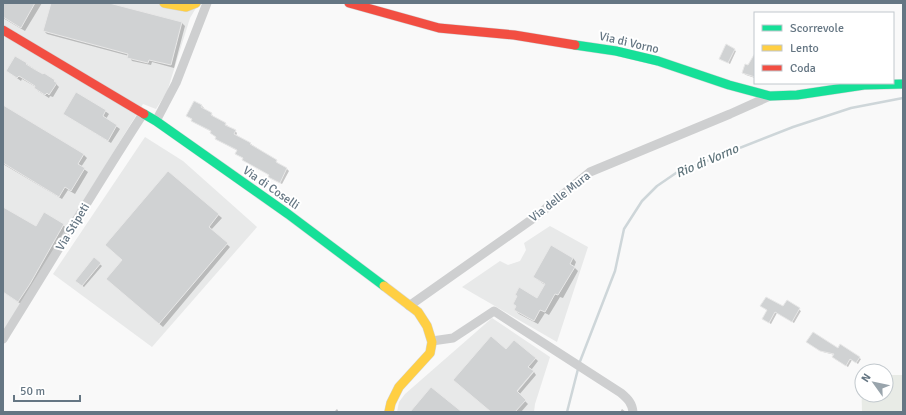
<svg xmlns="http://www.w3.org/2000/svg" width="906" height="415" viewBox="0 0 906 415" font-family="Signika,sans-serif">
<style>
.built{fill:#e8e9e9}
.green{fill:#e8ebe6}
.shadow{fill:#0003}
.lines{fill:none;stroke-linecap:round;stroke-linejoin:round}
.stream{stroke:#ced6d9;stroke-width:2.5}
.building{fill:#d0d2d3;stroke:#e8e8e8}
.fast-casing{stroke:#d5d6d7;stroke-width:10}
.slow-casing{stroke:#d5d6d7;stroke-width:10}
.jam-casing{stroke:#d5d6d7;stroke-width:10}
.street{stroke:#cecfd0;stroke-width:9}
.fast{stroke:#16e098;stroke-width:9}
.slow{stroke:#ffcf43;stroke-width:9}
.jam{stroke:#f24e42;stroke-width:9}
.labels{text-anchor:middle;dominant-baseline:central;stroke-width:4;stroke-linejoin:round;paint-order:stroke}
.street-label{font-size:12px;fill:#657683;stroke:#fff}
.water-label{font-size:13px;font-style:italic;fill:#60757c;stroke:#fff}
</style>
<rect width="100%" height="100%" fill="#f9f9f9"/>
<path class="built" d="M3 3H199L190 18 167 92 156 109 143 104 3 332Z
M145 137 183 161 257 227 152 347 53 274Z
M550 226 588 247 557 342 462 287 500 261 508 265 520 261 526 250 524 243Z
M492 318 550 357 535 404 534 412H397L399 402 405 394Z"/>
<path class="green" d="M861 374H862V395H886V375H903V412H862Z"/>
<path class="shadow" d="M3 3H42L25 31 3 18Z
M52 3H106L182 23 185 26 174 68 152 62 151 65 132 61 129 56 47 34 44 31Z
M734 50 736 51 730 64 720 58Z
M755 55V78L746 75 743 73 749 67Z
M16 57 57 84V85L59 87 53 97 50 96 49 98 38 91 36 87 22 79 21 81 7 71Z
M194 102 202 106 204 108 203 109 211 113 213 116V117L225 124 228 126 227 127 235 131 237 133 236 136 251 144 276 161 278 164 287 169 289 171 282 184 272 179 270 175 238 151 219 141 212 132 195 123 193 121Z
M3 106 84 155 87 158 81 167 88 172 75 194 68 190 62 199 3 164Z
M105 111 109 114 106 119 120 129 111 143 64 114Z
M168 172 222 218 211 230 230 247 163 327 110 282 123 260Z
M3 208 36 227 44 214 67 228 21 304 3 292Z
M573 258 576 262 574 267 578 271 563 298 560 297 549 315 545 313 538 324 519 314 515 310 538 299 545 285 534 277Z
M94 259 102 266 84 287 76 281Z
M787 302 801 311 794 323 777 313 771 324 763 319 768 311 761 306 783 308Z
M808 343 838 349 840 346 861 359 858 364 852 360 848 367 835 359V355L823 352Z
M507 350 535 358 538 361 513 394 514 396 534 372 536 375 519 395 528 404 521 412H493Z
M337 409 339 412H334Z
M622 409 626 412H620Z"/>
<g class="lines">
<path class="stream" d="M579 364 615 271 624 229 642 201 657 186 676 173 793 127 851 108 903 98
M567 412 578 369"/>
</g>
<path class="building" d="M3 3H35L21 28 3 17Z
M51 3H109L182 22 171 65 149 60 148 63 127 58 128 54 43 31Z
M726 44 735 49 728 63 719 59Z
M755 53V77L742 73 745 64 748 65Z
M15 56 27 63 26 64 34 69 43 74 44 73 55 80 54 81 57 83 49 95 47 93 45 95 34 88 35 86 19 76 17 78 6 71Z
M76 92 106 110 103 116 117 125 108 141 63 114Z
M194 101 202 105 201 107 212 113 211 115 226 123 225 125 236 130 234 134 251 143 250 144 277 160 276 162 287 168 280 183 268 177 269 175 242 160 243 158 235 154 237 150 215 139 216 137 210 133 211 131 191 121 192 119 186 116Z
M3 105 84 154 78 164 85 168 71 191 65 187 59 197 3 163Z
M168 171 219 214 209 227 228 243 159 324 106 279 122 260 105 245Z
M3 207 36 226 44 212 64 224 30 284 18 302 3 292Z
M551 245 573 258 570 264 575 267 558 295 555 294 545 312 540 310 534 321 514 310 516 306 513 304 517 296 515 295 519 287 537 298 545 284 533 277Z
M94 257 101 263 82 286 75 281Z
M766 297 783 306 787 300 800 308 792 322 775 312 769 323 762 319 767 310 760 306Z
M813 332 838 348 840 344 860 357 856 363 850 359 846 366 832 357 834 354 820 351 806 342Z
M491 336 506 349 514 340 536 358 528 367 534 371 517 391 526 400 515 412H491L453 380Z
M431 387 462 412H410Z"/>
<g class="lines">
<defs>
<path id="fast" d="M575 45 616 51 658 61 729 85 770 96 797 95 864 85 903 84
M144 114 156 121 288 214 384 286"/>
<path id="slow" d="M164 3 186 7 196 3
M384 286 418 312 427 326 432 342 430 353 399 387 391 403 389 412"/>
<path id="jam" d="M349 3 439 28 514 35 575 45
M3 30 144 114"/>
</defs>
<use href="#fast" class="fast-casing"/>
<use href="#slow" class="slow-casing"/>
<use href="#jam" class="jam-casing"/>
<path class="street" d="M156 121 176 83 207 3
M409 306 538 215 590 172 730 114 770 96
M3 339C50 264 95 188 143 114
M432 341 453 338 494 311 621 393C628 399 632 403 633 412"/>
<use href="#fast" class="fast"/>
<use href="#slow" class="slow"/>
<use href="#jam" class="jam"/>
</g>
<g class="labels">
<g class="street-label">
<text transform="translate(629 43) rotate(13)">Via di Vorno</text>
<text transform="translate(271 188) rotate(35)">Via di Coselli</text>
<text transform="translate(560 197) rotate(-38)">Via delle Mura</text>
<text transform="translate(73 227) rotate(-59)">Via Stipeti</text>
</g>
<g class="water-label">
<text transform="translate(707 161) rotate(-23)">Rio di Vorno</text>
</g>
</g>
<rect width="906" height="415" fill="none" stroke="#657683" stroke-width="8"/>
<rect x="754" y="12" width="140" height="72" fill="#ffffff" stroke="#c1c8cd"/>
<rect x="762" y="25" width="20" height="6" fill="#16e098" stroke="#c1c8cd"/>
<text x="790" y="32" font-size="12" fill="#657683">Scorrevole</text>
<rect x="762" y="45" width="20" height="6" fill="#ffcf43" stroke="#c1c8cd"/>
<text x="790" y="52" font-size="12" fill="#657683">Lento</text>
<rect x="762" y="65" width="20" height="6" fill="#f24e42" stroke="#c1c8cd"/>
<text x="790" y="72" font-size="12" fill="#657683">Coda</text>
<g transform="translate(874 383) rotate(303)"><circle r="19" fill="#ffffff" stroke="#c1c8cd"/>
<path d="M0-3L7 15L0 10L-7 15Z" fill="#99a4ac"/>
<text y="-6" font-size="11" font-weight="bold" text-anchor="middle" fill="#657683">N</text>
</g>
<path d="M14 395v6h66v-6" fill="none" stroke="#657683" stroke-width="2"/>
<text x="20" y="395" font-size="12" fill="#657683" stroke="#ffffff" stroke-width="3" paint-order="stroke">50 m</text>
</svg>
